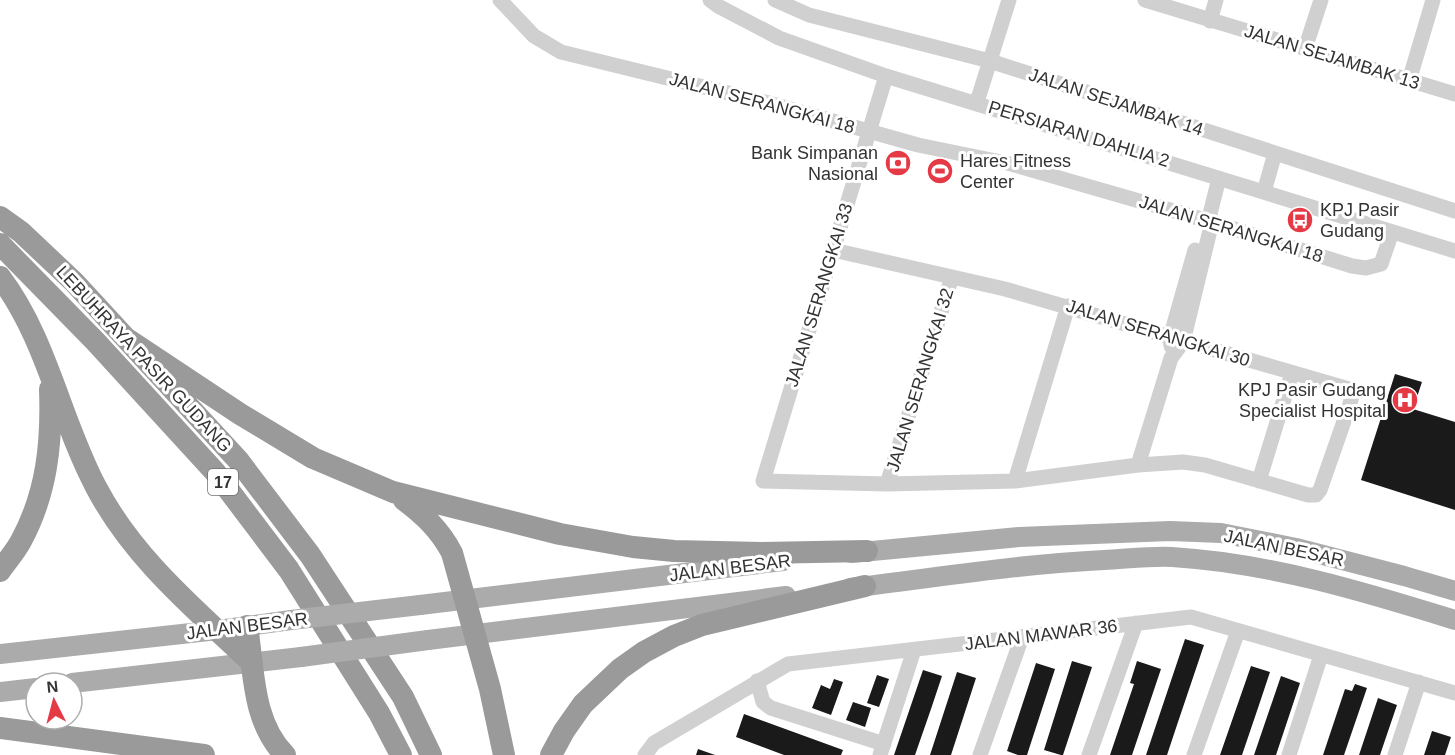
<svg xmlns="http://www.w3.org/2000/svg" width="1455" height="755" viewBox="0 0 1455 755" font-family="Helvetica,sans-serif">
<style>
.building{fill:#1a1a1a}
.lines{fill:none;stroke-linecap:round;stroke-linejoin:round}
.minor{stroke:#d0d0d0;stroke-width:15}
.major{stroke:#ababab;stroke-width:20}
.highway{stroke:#9a9a9a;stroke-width:22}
.major-bridge{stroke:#ababab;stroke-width:20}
.labels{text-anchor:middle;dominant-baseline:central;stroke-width:6;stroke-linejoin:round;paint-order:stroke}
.shield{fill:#fff;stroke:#707070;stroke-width:1.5}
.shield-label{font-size:16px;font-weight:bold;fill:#333}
.street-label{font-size:18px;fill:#333;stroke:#fff}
.poi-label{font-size:18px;fill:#333;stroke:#fff;text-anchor:end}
</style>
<rect width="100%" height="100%" fill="#fff"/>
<path class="building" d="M1395 374 1422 382 1413 409 1455 422V510L1361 480Z
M1185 639 1204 645 1178 722 1167 755H1146Z
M1072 661 1092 667 1063 755H1061L1044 750Z
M1137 661 1161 669 1132 755H1110L1134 684 1130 683Z
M1036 663 1055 669 1027 755H1018L1007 751Z
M1251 666 1270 672 1259 705 1242 755H1220Z
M923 670 942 676 931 709 915 755H894Z
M957 672 976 678 951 755H930Z
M877 675 889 679 879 707 867 703Z
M1281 676 1300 683 1276 755H1254Z
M834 679 843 682 831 715 812 708 821 685 830 689Z
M1355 684 1367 688 1344 755H1323L1345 689 1352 691Z
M1378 698 1397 705 1382 749 1380 755H1359Z
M853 702 871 708 865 727 846 720Z
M744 714 843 750 841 755H784L736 737Z
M1432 731 1451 737 1445 755H1424Z
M698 749 715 755H696Z"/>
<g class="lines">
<path class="minor" d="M500 0 534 36 561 52 769 103 918 145 1011 164 1212 222 1352 266 1366 268 1381 264 1392 232
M710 0 718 6 779 38 886 76 1455 251
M775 0 809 15 990 61 1455 211
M1145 0 1455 94
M1210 21 1216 0
M1305 49 1321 0
M1409 81 1433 0
M977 102 1009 0
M1264 192 1275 153
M833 250 1005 289 1349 389 1352 395 1350 404 1320 490 1316 495H1308L1205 465 1183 462 1138 465 1015 481 887 484 763 481C804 346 845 211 886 76
M1171 346 1170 338 1195 250
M1138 465 1171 358 1183 342 1212 222 1210 214 1219 178
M1015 481 1068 306
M1259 481 1292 373
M887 484 952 277
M757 681 763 702 771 708 884 744
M645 755 654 743 788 664 1191 617 1455 693
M880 755 914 650
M980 755 1022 637
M1089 755 1136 623
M1194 755 1238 631
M1289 755 1321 655
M1395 755 1419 682"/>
<path class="major" d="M851 553 1019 537 1170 531 1221 533 1296 548 1404 576 1455 591
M850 588C935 578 1019 564 1104 560 1126 559 1149 556 1172 557 1269 563 1362 591 1455 620
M420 605 783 561
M428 640 786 596
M0 654 218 630 291 620
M72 683 301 657
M0 692 36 688"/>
<path class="highway" d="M0 217 21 232 74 282 238 460 310 555 403 697 431 755
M0 244 95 341 215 472 289 570 379 713 401 755
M0 277C47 339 60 419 96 487 133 558 195 609 252 663
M127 339 240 414 313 458 393 492 560 534 633 547 674 551 762 553 867 551
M404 500C424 515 440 530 452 553L490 689 504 755
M0 571C7 561 15 552 21 541 47 493 52 443 50 389
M247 626C254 670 252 722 285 755
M0 728 204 755
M551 755 564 731 583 704 620 669 644 652 674 636 702 625 865 586"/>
<path class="major-bridge" d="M291 620 420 605
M301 657 428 640"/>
</g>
<defs>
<symbol id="bank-disc" viewBox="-11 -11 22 22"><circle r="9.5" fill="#e63946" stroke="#fff"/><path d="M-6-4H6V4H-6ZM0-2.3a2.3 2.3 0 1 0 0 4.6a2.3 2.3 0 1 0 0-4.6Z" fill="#fff"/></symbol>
<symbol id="stadium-disc" viewBox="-11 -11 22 22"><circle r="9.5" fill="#e63946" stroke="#fff"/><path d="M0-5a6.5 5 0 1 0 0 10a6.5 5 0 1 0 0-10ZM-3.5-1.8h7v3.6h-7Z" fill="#fff"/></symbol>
<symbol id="bus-disc" viewBox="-11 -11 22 22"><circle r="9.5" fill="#e63946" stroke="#fff"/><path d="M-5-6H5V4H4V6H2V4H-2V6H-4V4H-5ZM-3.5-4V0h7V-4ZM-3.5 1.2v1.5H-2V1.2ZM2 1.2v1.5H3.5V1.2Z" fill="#fff"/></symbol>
<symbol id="hospital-disc" viewBox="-11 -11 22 22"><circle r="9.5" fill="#e63946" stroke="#fff"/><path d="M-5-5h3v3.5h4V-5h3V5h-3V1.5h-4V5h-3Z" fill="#fff"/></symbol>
</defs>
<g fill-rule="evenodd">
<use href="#bank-disc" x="883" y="148" width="30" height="30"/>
<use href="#stadium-disc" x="925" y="156" width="30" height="30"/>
<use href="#bus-disc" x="1285" y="205" width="30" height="30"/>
<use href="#hospital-disc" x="1390" y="385" width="30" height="30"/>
</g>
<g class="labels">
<rect class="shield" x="208" y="469" width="30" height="26" rx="4.5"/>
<g class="shield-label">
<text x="223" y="482">17</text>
</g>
<g class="street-label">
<text transform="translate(1332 57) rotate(17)">JALAN SEJAMBAK 13</text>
<text transform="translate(1116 102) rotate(18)">JALAN SEJAMBAK 14</text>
<text transform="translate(762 103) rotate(15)">JALAN SERANGKAI 18</text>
<text transform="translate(1079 134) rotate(17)">PERSIARAN DAHLIA 2</text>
<text transform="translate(1231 229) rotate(17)">JALAN SERANGKAI 18</text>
<text transform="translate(819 295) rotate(-73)">JALAN SERANGKAI 33</text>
<text transform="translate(1158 333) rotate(17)">JALAN SERANGKAI 30</text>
<text transform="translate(144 359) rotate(47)">LEBUHRAYA PASIR GUDANG</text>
<text transform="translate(920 380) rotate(-73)">JALAN SERANGKAI 32</text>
<text transform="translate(1284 548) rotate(12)">JALAN BESAR</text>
<text transform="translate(730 568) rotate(-7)">JALAN BESAR</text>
<text transform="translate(247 626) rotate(-7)">JALAN BESAR</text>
<text transform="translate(1041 635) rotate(-7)">JALAN MAWAR 36</text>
</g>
<g class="poi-label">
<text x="878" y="153">Bank Simpanan<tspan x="878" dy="21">Nasional</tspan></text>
<text x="960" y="161" text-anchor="start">Hares Fitness<tspan x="960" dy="21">Center</tspan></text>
<text x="1320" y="210" text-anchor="start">KPJ Pasir<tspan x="1320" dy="21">Gudang</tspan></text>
<text x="1386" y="390">KPJ Pasir Gudang<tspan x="1386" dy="21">Specialist Hospital</tspan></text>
</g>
</g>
<g transform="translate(54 701) rotate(354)"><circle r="28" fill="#ffffff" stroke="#adadad" stroke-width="1.5"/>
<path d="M0-4.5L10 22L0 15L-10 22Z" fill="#e63946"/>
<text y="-9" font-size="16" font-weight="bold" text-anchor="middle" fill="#333333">N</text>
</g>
</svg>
